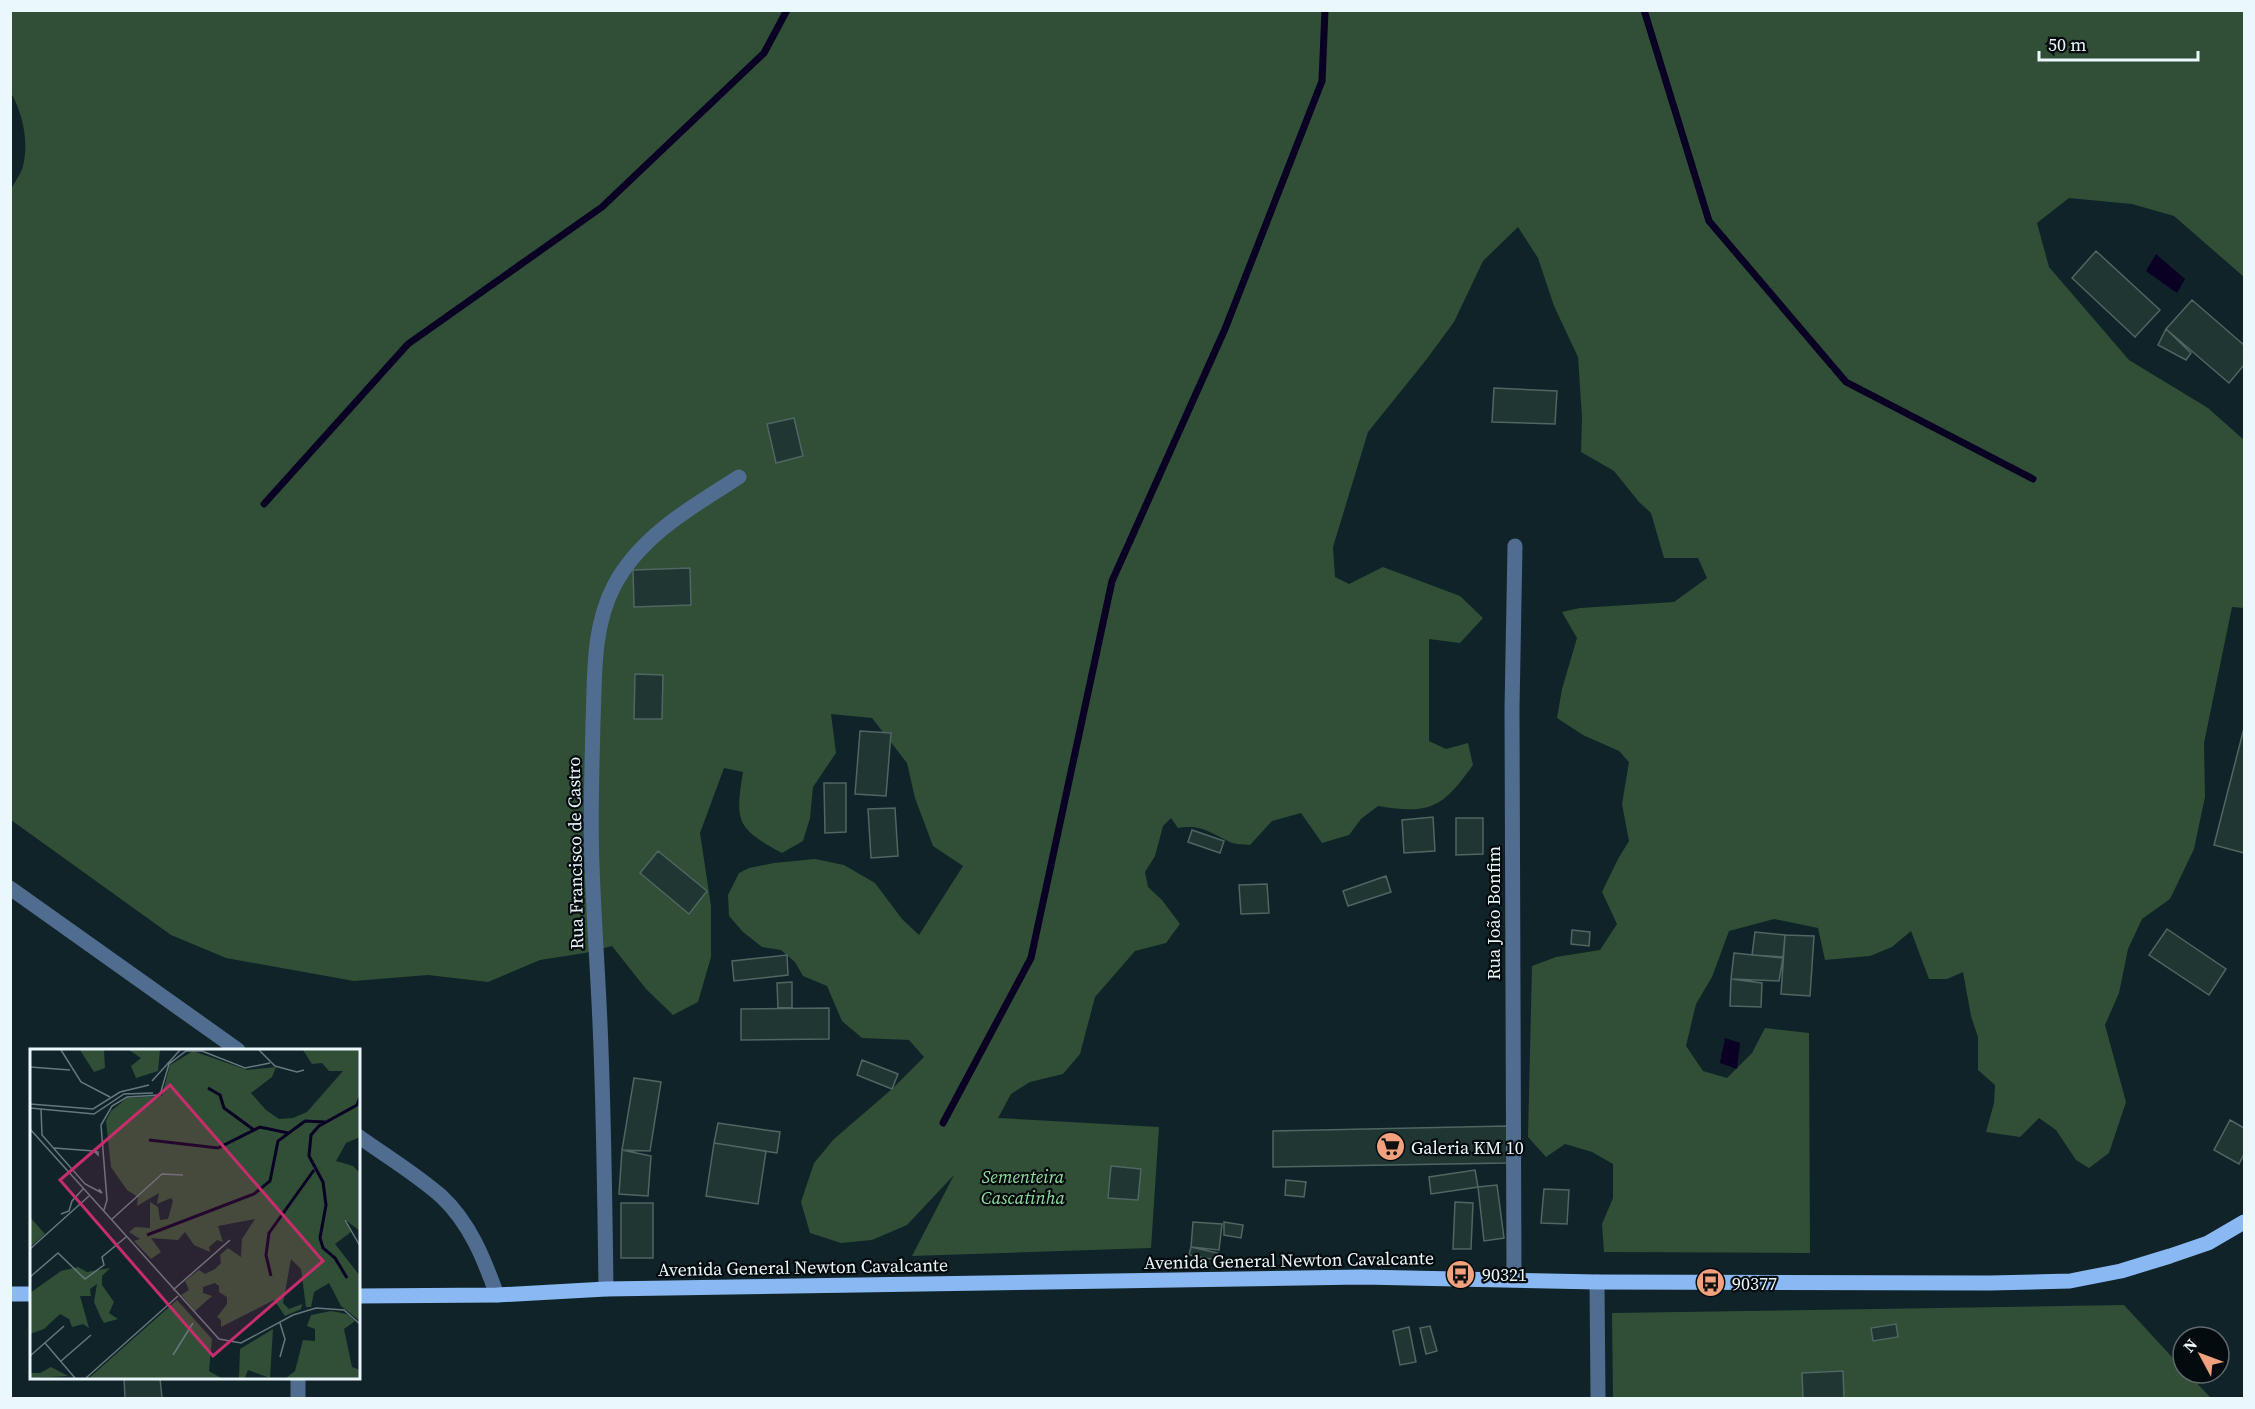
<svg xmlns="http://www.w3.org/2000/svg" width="2255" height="1409" viewBox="0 0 2255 1409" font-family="'Source Serif 4',serif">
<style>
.green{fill:#304f36}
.water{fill:#090024}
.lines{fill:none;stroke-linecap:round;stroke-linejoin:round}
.stream{stroke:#090024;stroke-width:7}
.building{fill:#203633;stroke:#4f6662;stroke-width:1.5}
.minor{stroke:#506c8f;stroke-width:15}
.major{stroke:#8ab8f3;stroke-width:15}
.labels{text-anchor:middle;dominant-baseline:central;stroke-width:4.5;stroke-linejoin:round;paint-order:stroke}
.street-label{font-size:18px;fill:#eaf7fb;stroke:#040b0e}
.poi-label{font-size:18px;fill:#eaf7fb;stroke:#040b0e;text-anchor:start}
.park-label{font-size:18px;font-style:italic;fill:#92dea0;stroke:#040b0e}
.inset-river{fill:none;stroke:#090024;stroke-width:3}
.inset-road{fill:none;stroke:#67787d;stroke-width:1.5}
.view{fill:#c62e6b;fill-opacity:0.15;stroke:#c62e6b;stroke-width:3}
.inset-edge{fill:none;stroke:#eaf7fb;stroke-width:3}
</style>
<rect width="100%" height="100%" fill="#0f2329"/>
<path class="green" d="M11 11H2244V277L2174 216 2132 204 2069 198 2037 223 2049 267 2129 360 2208 408 2244 440V608L2232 607 2204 743 2205 797 2194 849 2170 899 2142 919 2128 949 2119 993 2105 1025 2126 1102 2109 1153 2089 1168 2076 1160 2056 1130 2039 1118 2020 1137 1986 1132 1994 1103 1995 1085 1978 1070V1037L1971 1016 1963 972 1947 979H1929L1911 931 1892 947 1870 956 1825 960 1818 928 1774 919 1729 931 1712 977 1696 1004 1686 1046 1703 1071 1727 1078 1752 1053 1765 1028 1809 1033 1810 1253 1604 1252 1602 1224 1613 1198V1164L1592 1152 1565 1144 1546 1157 1528 1137 1532 966 1556 957 1600 950 1617 924 1602 892 1618 859 1629 841 1622 804 1629 762 1619 751 1583 735 1557 718 1562 689 1577 638 1562 612 1580 608 1674 602 1707 578 1698 558H1664L1651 513 1639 502 1614 471 1581 452 1582 417 1578 357 1554 306 1538 258 1518 227 1483 261 1454 322 1426 360 1368 432 1333 547 1335 577 1349 584 1383 567 1460 596 1483 618 1460 643 1429 639V741L1446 749 1468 743 1473 765C1443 807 1431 815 1378 806L1361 819 1349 835 1322 843 1301 813 1272 821 1250 845C1243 844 1236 845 1230 842 1210 833 1202 824 1178 828L1171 818 1163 826 1155 856 1145 872 1148 887 1162 900 1180 924 1166 943 1135 951 1095 997 1080 1054 1063 1074 1030 1082 1011 1094 998 1118 1159 1127 1151 1248 912 1256 954 1175 907 1225 872 1240 841 1243 810 1233 801 1202 814 1163 834 1139 892 1089 924 1057 909 1040 862 1038 842 1021 827 986 803 976 795 962 781 950 762 947 743 932 729 916 728 895 739 873 749 868 774 863 815 859 844 865 875 883 902 919 919 935 963 866 933 846 915 798 907 763 872 718 831 714 836 753 813 787 810 818 803 841 782 853C736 828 735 822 743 772L724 768 700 833 711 906V957L698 1002 673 1015 646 989 612 946 585 953 540 960 488 982 428 975 354 981 226 958 171 935 11 820 10 191C14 183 21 174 23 166 29 143 23 113 11 93Z
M2124 1305 2183 1369V1373H2187L2211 1398H1613L1612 1313Z"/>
<path class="water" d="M2156 254 2185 279 2177 293 2146 271Z
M1725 1038 1740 1043 1737 1069 1720 1063Z"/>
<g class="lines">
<path class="stream" d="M1644 10 1709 221 1846 382 2033 479
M264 504 408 344 602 207 764 53 787 10
M943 1123 1031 958 1112 581 1225 329 1322 81 1325 10"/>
</g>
<path class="building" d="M2096 251 2160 310 2135 337 2072 278Z
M2192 300 2244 345V365L2229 383 2166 329Z
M2166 329 2191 353 2186 360 2158 345Z
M1494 388 1557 391 1555 424 1492 422Z
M794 418 803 456 776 463 767 424Z
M690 568 691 605 634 607 633 570Z
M635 674 663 675 662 719H634Z
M2244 728V853L2214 845Z
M860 731 891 733 886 796 855 794Z
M824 783H846V832L825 833Z
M895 808 898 856 871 858 868 809Z
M1433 817 1435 851 1404 853 1402 820Z
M1456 818H1483V854L1456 855Z
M1192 830 1224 841 1220 853 1188 842Z
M658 851 707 891 689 914 640 873Z
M1386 876 1391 892 1348 906 1343 891Z
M1267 884 1269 913 1241 914 1239 885Z
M2167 929 2226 969 2209 995 2149 955Z
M1572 930 1590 932 1589 946 1571 944Z
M1755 932 1785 935 1783 957 1752 955Z
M1785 935 1814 936 1810 996 1781 994Z
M1734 953 1783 958 1779 981 1731 979Z
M787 955 788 975 734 981 732 961Z
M1731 979 1762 983 1761 1007 1730 1006Z
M792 982V1008H778L777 983Z
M829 1008V1039L741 1040V1009Z
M862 1060 898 1074 892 1089 857 1075Z
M634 1078 661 1082 650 1151 622 1150Z
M2230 1120 2244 1128V1154L2239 1164 2214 1150Z
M718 1123 780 1132 777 1153 714 1143Z
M1507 1126V1163L1273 1167V1131Z
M714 1143 766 1151 758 1204 706 1196Z
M622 1150 651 1156 648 1196 619 1194Z
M1111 1166 1141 1169 1138 1200 1108 1198Z
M1475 1170 1478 1187 1431 1194 1429 1177Z
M1286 1180 1306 1182 1304 1197 1285 1195Z
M1497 1185 1504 1238 1484 1241 1478 1187Z
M1544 1189 1569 1190 1567 1224 1541 1223Z
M1455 1202 1473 1203 1471 1249H1453Z
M621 1203H653V1258H621Z
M1193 1222 1222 1224 1219 1250 1191 1247Z
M1224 1222 1243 1225 1241 1238 1224 1235Z
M1191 1247 1218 1253 1216 1260 1189 1255Z
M1896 1324 1898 1337 1873 1341 1871 1328Z
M1430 1326 1437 1351 1426 1354 1420 1328Z
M1409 1327 1416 1362 1400 1365 1393 1331Z
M1843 1371 1844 1398H1803L1802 1373Z
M124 1378H160L162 1398H125Z"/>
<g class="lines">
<path class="minor" d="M10 888 238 1050
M358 1136C386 1156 416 1174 441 1196 470 1223 484 1259 497 1295
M1514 1280 1512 709 1515 546
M1597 1282 1598 1398
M606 1289C605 1209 604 1129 601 1049 599 987 594 925 592 864 590 817 592 770 593 723 595 677 592 628 614 586 640 536 693 506 739 477
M298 1378V1398"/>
<path class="major" d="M10 1294H32
M358 1296 497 1295 606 1289 1362 1277 1597 1282 1990 1283 2070 1281 2121 1271 2170 1256 2208 1243 2244 1222"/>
</g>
<defs>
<symbol id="supermarket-disc" viewBox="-11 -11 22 22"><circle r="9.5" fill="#f1a17d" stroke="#040b0e"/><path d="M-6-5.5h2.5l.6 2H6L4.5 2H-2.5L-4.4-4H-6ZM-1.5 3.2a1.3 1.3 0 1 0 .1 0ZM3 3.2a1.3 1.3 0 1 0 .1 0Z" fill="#111"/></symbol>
<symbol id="bus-disc" viewBox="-11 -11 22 22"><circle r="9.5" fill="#f1a17d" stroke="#040b0e"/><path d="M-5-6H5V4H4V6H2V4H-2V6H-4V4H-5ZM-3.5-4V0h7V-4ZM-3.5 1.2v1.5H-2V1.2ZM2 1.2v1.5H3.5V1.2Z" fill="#111"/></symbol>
</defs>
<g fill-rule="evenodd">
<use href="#supermarket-disc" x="1374" y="1130" width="33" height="33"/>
<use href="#bus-disc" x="1444" y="1258" width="33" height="33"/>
<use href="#bus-disc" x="1694" y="1266" width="33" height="33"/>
</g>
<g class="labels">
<g class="street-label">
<text transform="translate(575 853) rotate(-91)">Rua Francisco de Castro</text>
<text transform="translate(1493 913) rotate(-90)">Rua João Bonfim</text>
<text transform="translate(1289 1260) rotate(-1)">Avenida General Newton Cavalcante</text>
<text transform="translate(803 1267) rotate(-1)">Avenida General Newton Cavalcante</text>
</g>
<g class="poi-label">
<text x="1411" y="1147">Galeria KM 10</text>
<text x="1482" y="1274">90321</text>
<text x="1732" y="1283">90377</text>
</g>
<g class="park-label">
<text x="1023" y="1176">Sementeira<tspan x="1023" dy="21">Cascatinha</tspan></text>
</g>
</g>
<g transform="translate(30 1049)">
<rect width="330" height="330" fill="#0f2329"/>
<path d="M50 1H74L75 19 64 23ZM99 1H130L128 22 106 29 101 17 111 9ZM273 1H330V88L316 94 306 112 323 117 330 124V182L314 170 321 183 305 195 330 227V272L311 257 299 234 284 243 281 258H276L271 220 261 210 253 254 259 260 272 255 271 260 255 267 244 251 191 278V271L187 268 197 255V248L189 243V237L185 234 173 238V244L182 247 165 262 151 246 159 241 155 232 169 221 175 225 185 220 191 214 190 206 198 199 211 208 212 190 225 170 188 177 193 193 187 191 179 198 180 203 164 196 155 183 148 191 121 189 131 203 121 210 104 192 110 190 99 183 105 178 120 179V153L128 158 130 171 138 170 143 152 141 149 127 155 129 144 107 157 108 148 97 141 81 118 76 72 81 62 97 49 132 47 140 16 163 2 217 21 246 18 242 28 221 44 236 61 249 70 263 69 277 63 313 22H299L292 14 282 15ZM0 168 15 185 0 198ZM48 218 57 223 80 219 72 227V236L84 253 79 264 88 270 74 274 71 269 64 253 67 235 60 240 61 247H50L59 279 53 275 42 278 39 270 30 265 14 280 0 285V244L31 222ZM147 251 182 290 179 322 191 329H59ZM301 262 317 265 325 272 314 280 322 318 330 321V329H256L265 322 273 291 285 292V280L277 277 281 266ZM243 280 240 329 218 321 215 329H209L210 300ZM21 318 38 327 0 329V324H10Z" fill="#304f36"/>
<path class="inset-river" d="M178 39 190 46 194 59 224 81M119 91 188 99 230 78 258 84M117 186 224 145 240 132 248 92 275 72 295 73M241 227 236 206 239 184 284 121M317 229 305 209 293 199 290 189 296 156 293 133 279 107 281 86 289 77 327 56 330 48"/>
<path class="inset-road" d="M31 1 51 33 80 48M229 1 245 17 267 23 274 21M0 18 40 21M122 32 150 1M0 55 63 60 90 43 119 36M0 59 64 65 94 45 123 44M11 60 12 86 55 135 72 144 69 140M0 80 189 290 211 294 263 266 286 259 314 261 330 275M24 99 64 102 68 106V103L64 102M74 161 77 151 71 76 82 57 97 48 130 46 139 15 156 2H172L215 19 240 14M31 165 39 162 42 152 53 140M81 171 132 125 153 126M315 171 330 197M0 200 59 147M0 228 28 204 55 230 74 216 72 208 96 188M143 241 200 191M15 294 45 329M143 306 163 274M0 307 34 277M250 308 255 290 250 274M31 312 61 286M56 329 148 247"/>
<path class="view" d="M140 36 293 212 183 307 30 131Z"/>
<rect width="330" height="330" class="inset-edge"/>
</g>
<rect width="2255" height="1409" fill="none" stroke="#eaf7fb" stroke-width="24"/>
<g transform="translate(2201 1355) rotate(311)"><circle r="28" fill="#040b0e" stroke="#60696d" stroke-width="1.5"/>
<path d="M0-4.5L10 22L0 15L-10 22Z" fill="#f1a17d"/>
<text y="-9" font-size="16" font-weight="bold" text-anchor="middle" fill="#eaf7fb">N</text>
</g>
<path d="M2039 51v9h159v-9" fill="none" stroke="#eaf7fb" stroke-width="3"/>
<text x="2048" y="51" font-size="18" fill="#eaf7fb" stroke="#040b0e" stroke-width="4.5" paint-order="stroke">50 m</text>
</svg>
